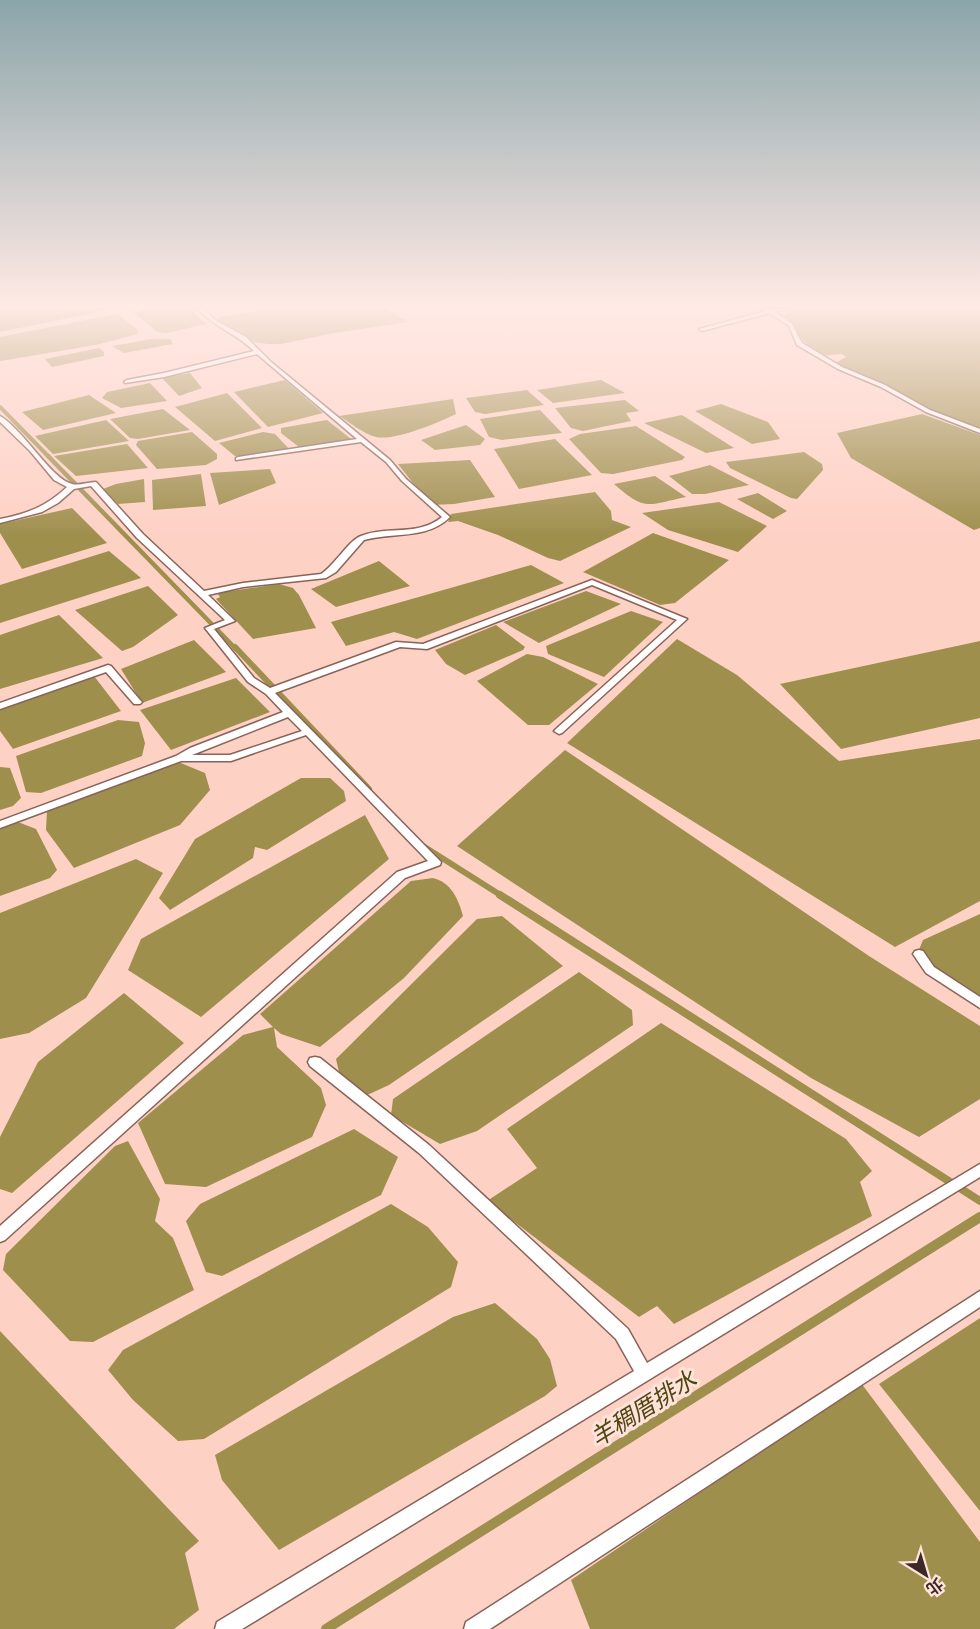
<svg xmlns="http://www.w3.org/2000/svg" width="980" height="1629" viewBox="0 0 980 1629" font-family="'IBM Plex Sans','Noto Sans TC',sans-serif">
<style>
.water{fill:#9f8f4d}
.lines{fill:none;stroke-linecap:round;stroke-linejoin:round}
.stream-far4{stroke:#9f8f4d;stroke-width:4}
.stream-far3{stroke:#9f8f4d;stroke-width:4.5}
.stream-far2{stroke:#9f8f4d;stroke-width:6}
.stream-far1{stroke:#9f8f4d;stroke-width:8}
.stream{stroke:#9f8f4d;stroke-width:10}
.lane-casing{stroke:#896358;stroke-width:3}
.lane{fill:#fff;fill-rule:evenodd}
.labels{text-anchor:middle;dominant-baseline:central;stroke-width:6;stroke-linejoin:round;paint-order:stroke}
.near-water-label{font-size:24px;font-style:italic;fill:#514510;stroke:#fee3db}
</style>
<rect width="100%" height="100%" fill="#fed1c5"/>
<path class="water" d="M9 308H108L89 314 0 332V310Z
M147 308H189L206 324 167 333 157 332 132 311 139 312Z
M278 308H383L408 322 334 333 281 344H268L254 342 213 321 219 317Z
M808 308H980V432C929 413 882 387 833 364L846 357 842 354 817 356 783 317 788 312Z
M117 314 137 329 138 334 96 345 0 361V337Z
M152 339H170L173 344 124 353 112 346Z
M99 348 104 352V356L52 367 45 359Z
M190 373 202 388 179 396 162 378Z
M285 380 323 413 268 427 234 392Z
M601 380 625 393 553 403 537 390Z
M150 383 167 401 121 408 102 398 107 392Z
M527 390 544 405 485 414 475 412 466 398Z
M227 393 262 428 215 441 175 407Z
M89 395 116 413 43 430 22 412Z
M453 399 456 414C438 423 395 441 376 437 363 434 350 422 339 416Z
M625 400 639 411 626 413 631 421 583 431 571 428 555 408Z
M721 404 768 422 780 439 752 444 695 411Z
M163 409 190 430 138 439 130 438 110 419Z
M540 410 562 433 502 440 489 437 480 419Z
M922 414 980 435V528L974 530 851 458 837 433Z
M682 415 734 448 706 453 644 423Z
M106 420 129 441 53 454 35 436Z
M327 420 351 439 299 447 281 433V428Z
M466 425 485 439 480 445 435 450 421 440Z
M636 426 685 457 682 460 613 474 601 473 569 439 580 434Z
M192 432 217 454V459L206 465 157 469 136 445 138 441Z
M263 432 275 434 292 452 247 459 235 456 219 443Z
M555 439 592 475 519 489 494 449Z
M127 444 148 468 76 476 54 456Z
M804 452 822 464 823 470 797 499 791 498 730 468 726 462Z
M470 460 495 497 454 504 430 505 398 464Z
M710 465 749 485 705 494H692L669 476Z
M270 469 276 483 219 505 210 473Z
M201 474 206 506 153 510 152 480Z
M655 476 686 497C647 505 646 512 614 484Z
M144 479 145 502 118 504 103 489 116 484Z
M595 492 611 511 612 520 631 527 560 561 548 558 498 535 458 521 448 522 451 514Z
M758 493 787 511 773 519 737 499Z
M719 502 767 526 738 552 668 530 642 513Z
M72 508 107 543 22 569 0 533V524Z
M653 533 729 560 675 603 660 605 583 572Z
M109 551 141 578 0 623V585Z
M379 561 410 586 336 607 311 589Z
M531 565 564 583 417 639 394 632 346 646 331 622Z
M279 584 293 588 299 595 316 628 253 639 216 599 220 597 217 593Z
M148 586 178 615 133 647 122 651 75 610Z
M586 591 621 604 539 643 503 622Z
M631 611 663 622 604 677 548 654 546 646Z
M59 615 103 658 0 689V635Z
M496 625 525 647 523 650 465 675 446 664 435 650Z
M677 639 737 675 839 761 980 739V901L895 947 567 743Z
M194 640 226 672 142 703 121 669Z
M980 641V718L841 749 780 684Z
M527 654 543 657 598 684 549 725H528L477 681Z
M94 676 121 711 13 749 0 731V709Z
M236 678 270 712 171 750 140 710Z
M118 720 139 722 145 743 142 756 41 793 26 792 16 756Z
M565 750 869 956 980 1026V1099L919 1137 811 1078 457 846Z
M176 761 205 773 210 790 180 825 74 868 46 830 47 810Z
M0 767 10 768 21 798 13 806 0 810Z
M301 778H330L344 791 346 801 267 850 255 847 253 858 170 910 159 898 195 839Z
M365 815 389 859 201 1017 128 970 141 939Z
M18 822 36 829 57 870 50 878 0 896V829Z
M136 859 163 873 86 998 29 1033 0 1039V913Z
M433 878C451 882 459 900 463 916L404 978 320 1047 281 1034 274 1028 277 1047 321 1088 326 1105 312 1137 206 1187 165 1184 138 1123 243 1035 273 1027 260 1014 411 881Z
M980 914V996L916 957 923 940Z
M502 916 563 966 389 1085 365 1096 342 1085 336 1059 477 919Z
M579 972 632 1010 633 1025 477 1131 440 1144 391 1115 393 1099Z
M124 993 184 1043 12 1193 0 1189V1137L38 1062Z
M661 1023 846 1139 872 1171 860 1182 872 1216 674 1324 657 1306 639 1317 487 1201 537 1168 507 1129Z
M354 1129 398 1157 381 1195 222 1276 206 1272 186 1221 200 1204Z
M128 1141 160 1199 155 1221 173 1238 194 1290 93 1342 70 1341 3 1270 6 1254 115 1146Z
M391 1204 428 1227 458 1262 451 1287 204 1439 178 1441 133 1400 108 1370 123 1350Z
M495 1303 537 1339 550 1359 557 1386 545 1396 279 1550 222 1480 215 1455 453 1317Z
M980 1318V1511L879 1384Z
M0 1331 199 1541 185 1553 199 1610 174 1629H0Z
M861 1383 980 1542V1629H590L571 1580Z"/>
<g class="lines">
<path class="stream-far4" d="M0 407 49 457"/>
<path class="stream-far3" d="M48 456 236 649"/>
<path class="stream-far2" d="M235 647 369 789
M423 846 502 896"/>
<path class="stream-far1" d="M500 895 980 1201"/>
<path class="stream" d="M326 1629 980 1217"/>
<defs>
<path id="lane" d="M197 308H203L215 320 246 337 271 362 390 460 406 479 450 517C427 540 392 532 364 540L336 572 326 578 243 587 208 595 235 621 214 629 254 678 270 688 396 642 423 644 592 580 687 619 562 733 559 734 554 731 556 729 677 620 592 585 427 649 400 647 275 693 441 862 440 865 405 878 5 1240 0 1242V1226L397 872 428 861 306 735 231 761H181L0 828V821L176 756 190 748 283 712 266 694 248 682 205 628 225 620 137 538 91 486 74 489 58 503 42 512 0 523V519C27 514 47 506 67 487L54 480 30 451 0 422V416C23 429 51 479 72 484 79 486 88 482 96 482L143 534 204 591 243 583 321 574C335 565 349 540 361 536 388 525 418 537 442 517L402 481 386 462 361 442 236 460V458L238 457 357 439 257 354 164 377 125 383 124 382 127 380 164 373 254 351C236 333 215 328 197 308ZM288 717 302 731 230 755H192Z
M759 308 771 310 788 308 776 312 792 324 802 343 842 367 885 385 930 410 980 429V433L926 412 881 387 838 369 797 345 789 326 770 313 702 331 699 329 766 311Z
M108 665 111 666 140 700 142 702 140 704H134L106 672 0 709V703Z
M919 950 923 951 934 967 980 997V1008L926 973 913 954 915 951Z
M315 1057 320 1058 429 1145 628 1329 647 1363 980 1164V1177L242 1629H215L217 1622 634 1371 616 1339 419 1153 310 1066 308 1062 310 1058Z
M980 1291V1307L490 1629H464L466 1622Z"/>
</defs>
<use href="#lane" class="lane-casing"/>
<use href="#lane" class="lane"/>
</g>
<linearGradient id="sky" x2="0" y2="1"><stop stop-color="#8ba5aa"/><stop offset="0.57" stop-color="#ffeae5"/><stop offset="1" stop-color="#ffeae5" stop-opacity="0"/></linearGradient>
<rect width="980" height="536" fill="url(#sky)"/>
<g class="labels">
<g class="near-water-label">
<text transform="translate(643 1408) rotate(-32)">羊稠厝排水</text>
</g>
</g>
<g transform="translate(926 1575) rotate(143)" stroke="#fee3db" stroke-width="4.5" paint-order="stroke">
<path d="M0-4.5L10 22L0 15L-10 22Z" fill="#3a2924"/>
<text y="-9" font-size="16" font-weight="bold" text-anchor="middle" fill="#3a2924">北</text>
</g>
</svg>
